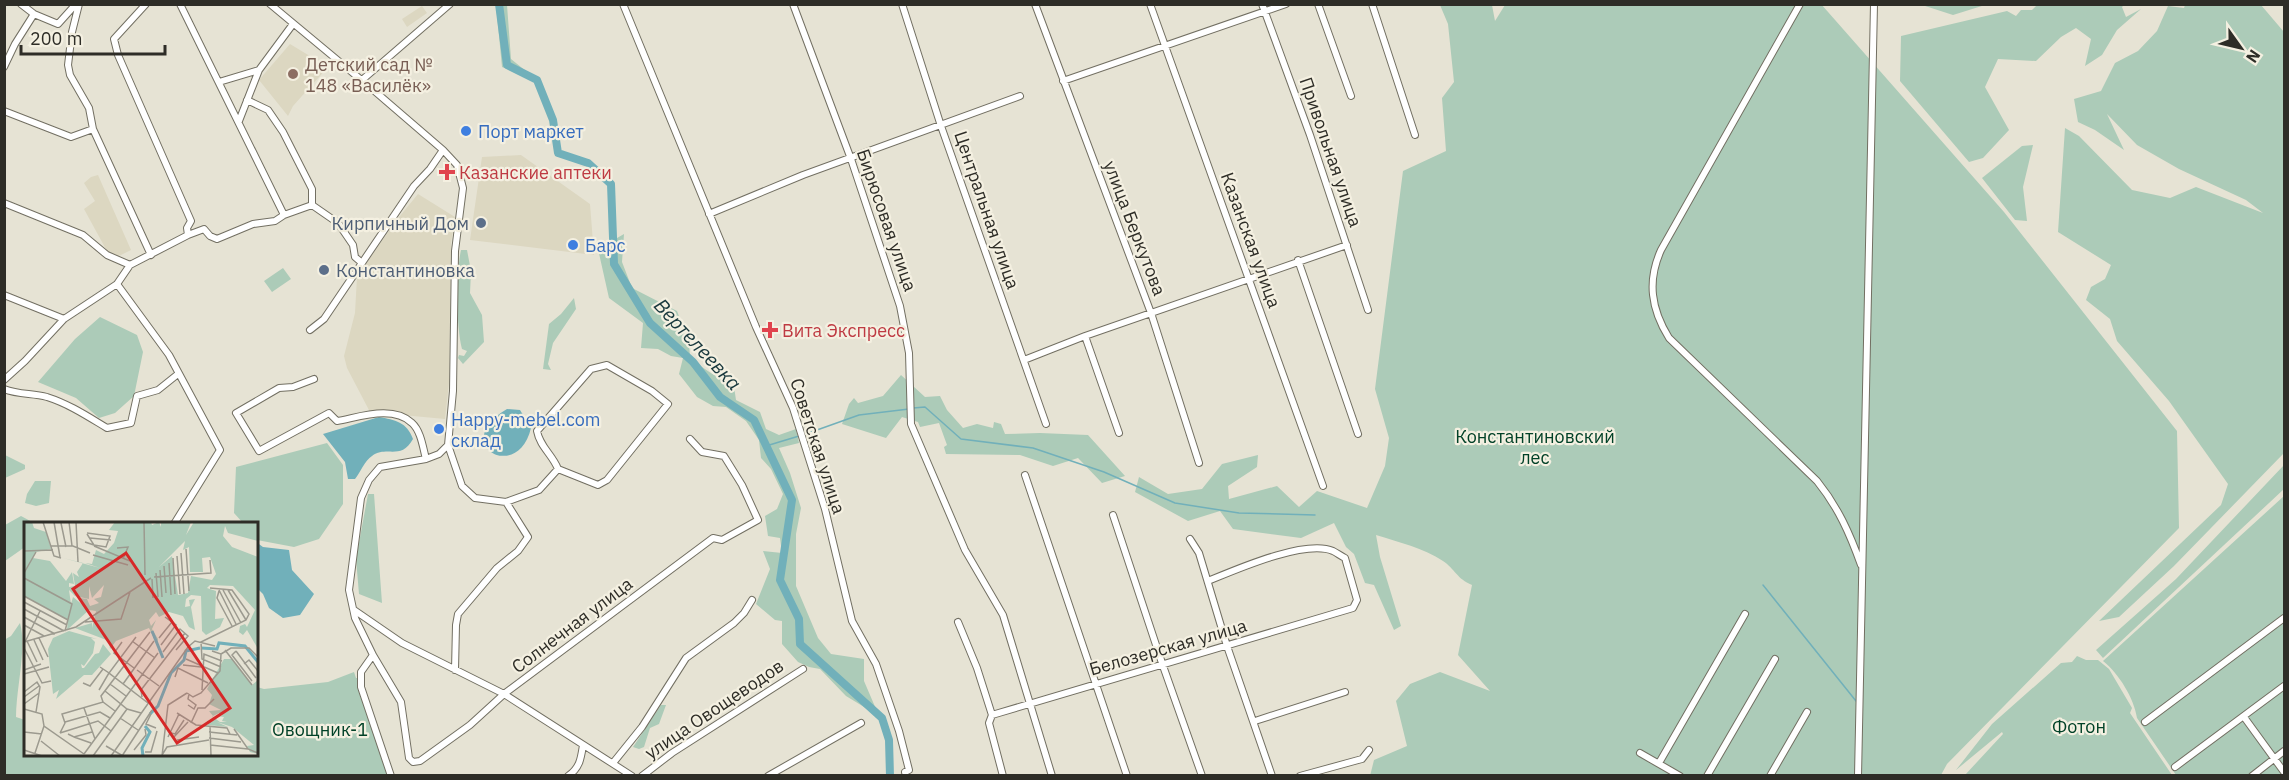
<svg xmlns="http://www.w3.org/2000/svg" width="2289" height="780" viewBox="0 0 2289 780" font-family="'IBM Plex Sans',sans-serif">
<style>
.built{fill:#dcd7c1}
.green{fill:#accbb8}
.water{fill:#71b0ba}
.lines{fill:none;stroke-linecap:round;stroke-linejoin:round}
.stream{stroke:#71b0ba;stroke-width:1.5}
.river{stroke:#71b0ba;stroke-width:8}
.minor-casing{stroke:#726f62;stroke-width:8}
.minor{stroke:#fff;stroke-width:6}
.education-dot{fill:#8d6e63;stroke:#f4f0e1;stroke-width:2}
.shop-dot{fill:#3f7fe0;stroke:#f4f0e1;stroke-width:2}
.health-dot{fill:#e0444e;stroke:#f4f0e1;stroke-width:2}
.service-dot{fill:#5c6f8a;stroke:#f4f0e1;stroke-width:2}
.labels{text-anchor:middle;dominant-baseline:central;stroke-width:4.5;stroke-linejoin:round;paint-order:stroke}
.education-label{font-size:18px;fill:#785e54;stroke:#f4f0e1;text-anchor:start}
.shop-label{font-size:18px;fill:#366cbe;stroke:#f4f0e1;text-anchor:start}
.street-label{font-size:18px;fill:#2e2d27;stroke:#f4f0e1}
.health-label{font-size:18px;fill:#be3a42;stroke:#f4f0e1;text-anchor:start}
.service-label{font-size:18px;fill:#4e5e75;stroke:#f4f0e1;text-anchor:end}
.park-label{font-size:18px;fill:#004127;stroke:#f4f0e1}
.water-label{font-size:20px;font-style:italic;fill:#18383d;stroke:#f4f0e1}
.inset-river{fill:none;stroke:#71b0ba;stroke-width:3}
.inset-road{fill:none;stroke:#9c9a8f;stroke-width:1.5}
.view{fill:#d62828;fill-opacity:0.15;stroke:#d62828;stroke-width:3}
.inset-edge{fill:none;stroke:#2e2d27;stroke-width:3}
</style>
<rect width="100%" height="100%" fill="#e6e3d4"/>
<path class="built" d="M422 6 427 13 407 27 402 19Z
M290 44 328 67 293 106 288 116 259 80Z
M521 155 590 204 594 255 470 240 482 157Z
M98 175 131 250 117 257 108 253 84 209 95 201 84 183 91 177Z
M418 194 455 217 451 243 449 383 445 419 370 412 347 368 344 356 355 313 357 277 395 222Z"/>
<path class="green" d="M1821 4 2004 212 2177 431 2179 528 1947 764 1941 775 1370 776 1374 760 1407 746 1396 701 1410 684 1440 672 1490 691 1458 655 1472 585C1457 579 1455 569 1443 561 1424 548 1398 542 1376 535L1380 557 1401 626 1394 630 1374 585 1365 583 1354 554 1346 547 1334 523 1301 538 1233 529 1220 511 1188 521 1135 492 1139 477 1168 494 1202 489 1222 464 1258 455 1257 467 1228 486 1229 499 1277 486 1299 507 1317 491 1367 508 1385 466 1389 438 1375 389 1403 171 1446 151 1442 98 1454 82 1448 24 1440 5H1492L1495 21 1505 5Z
M2038 4 2124 5 2122 7 2126 17 2141 9 2117 30 2102 55 2085 66 2091 39 2076 28 2061 37 2036 61 1998 59 1985 87 2009 130 1983 158 1969 162 1900 81 1901 36 2007 11 2016 16 2021 10H2032Z
M496 5H507L511 59 537 80 502 67Z
M1922 5V4L1985 5 1953 15Z
M2185 5H2261L2284 32V453L2174 566 2119 617 2099 621 2221 505 2228 484 2169 401 2117 341 2110 319 2086 300 2091 287 2105 279 2111 265 2058 232 2065 128 2079 136 2132 190 2170 198 2196 187 2263 213 2246 200 2179 169 2137 145 2107 114 2124 150 2095 130 2078 122 2074 99 2101 91 2115 63 2138 51 2157 31 2168 6 2184 8Z
M2033 145 2023 187 2027 221 2015 220 1982 178 2022 146Z
M624 234 622 262 632 288 677 311 689 343 690 357C703 370 719 377 734 387L736 400 760 412 766 429 779 435 796 429 799 443 779 448 790 473 801 508 796 534V586L818 638 831 654 864 659V681L876 709 869 710 846 696 820 669 809 667 798 662 782 644V621L775 620 756 604 770 569 763 551 782 553 780 538 768 536 765 516 777 509 783 494 771 469 761 458 759 440 746 421 726 407 713 406 697 397 679 374 683 358 671 356 658 349 641 348 643 323 609 298 598 249Z
M461 250H467L471 271 470 293 482 315 484 342 463 364 458 358 459 355 464 356 467 351 462 349C456 326 456 273 461 250Z
M283 268 291 279 272 292 264 281Z
M574 298 576 309 553 343 548 364 551 370 543 369 549 324 561 314Z
M100 317 137 335 143 352 134 396 115 413 99 418 76 398 38 382 75 339Z
M901 375 925 397 940 396 947 410 963 428 977 424 993 428 994 422 1001 424 1005 434 1040 433 1088 435 1125 476 1102 483 1078 458 1053 466 1020 455 946 454 944 447 947 445 939 423 920 427 918 422 902 417 886 438 842 424 849 404 854 398 858 403 883 396Z
M327 443 343 465V504L319 539 294 547 257 540 256 524 243 523 234 513 236 467Z
M5 455 25 465V469L5 478Z
M2284 465V489L2103 658 2096 650 2176 579Z
M35 481H51L49 503 36 506 25 503 27 494Z
M368 494H374L382 603 359 594 356 559Z
M2284 496V775H2176L2137 718C2134 698 2119 674 2103 661Z
M21 516 34 523 26 524 25 547 5 561V525Z
M20 623C27 648 16 689 16 717L25 720 26 754H256L257 687 264 689 328 682 354 672 356 678H358L359 692 388 775H5L4 640 11 636Z
M2077 656 2086 660H2098L2109 669 2132 708 2130 713 2172 775H1965L2003 734 2002 732 1956 770 1992 724 2061 663 2072 662Z
M661 705H666L659 724 650 728 644 747 639 749 633 747Z"/>
<path class="water" d="M507 409 520 410 531 428C518 484 448 444 507 409Z
M379 417C395 420 407 422 413 439 401 461 387 445 372 456 365 460 360 473 355 479H348L345 462 323 434Z
M256 542 263 547 289 550 292 570 314 594 300 615 283 618 269 608 263 594 257 588Z"/>
<g class="lines">
<path class="stream" d="M913 408 925 407 961 439 1033 448 1104 472 1175 503 1239 513 1315 515
M803 435 859 415 909 409
M766 446 799 436
M1763 585 1856 701"/>
<path class="river" d="M499 4 507 65 537 80 553 120 558 153 588 163 611 184 614 264 650 323 693 362 720 397 754 420 792 500 780 580 799 619 800 644 882 718 889 740 890 776"/>
<defs>
<path id="minor" d="M21 4 34 14 58 24 76 4
M79 4 72 32 68 65 70 75 89 108 93 129 151 255
M146 4 114 39 118 55 191 221 187 228 188 235
M180 4 284 215
M270 4 371 88 443 150 457 165 463 188 455 251 453 391 448 445 462 486 475 498 506 502 539 490 558 469
M623 4 756 327 793 408 825 509 852 621 876 664 899 731 909 770 905 772 906 776
M793 4 851 159 900 306 909 353 911 424 965 550 1003 615 1052 776
M902 4 941 126 1046 424
M1035 4 1151 313 1199 463
M1150 4 1323 486
M1262 4 1310 135 1368 310
M1318 4 1351 96
M1372 4 1415 135
M1800 4 1661 250C1647 281 1651 309 1669 338L1817 481C1838 507 1850 534 1861 565
M4 67 15 44 34 14
M362 80 450 4
M1063 81 1286 4
M219 82 259 70 293 24
M247 100 268 110 283 132 312 189V205
M4 111 71 137 93 129
M239 121 259 70
M4 203 83 235 107 255 130 265
M312 205 338 223 353 245 355 257 362 263
M709 214 803 175 1020 96
M1298 260 1358 434
M117 284 169 355 220 450 174 524
M4 295 64 319
M310 330 324 319 414 186 430 169 443 150
M1085 336 1119 433
M1024 360 1085 336 1347 245
M607 365 652 391 668 404 607 480 598 485 558 469C552 454 540 447 537 431L591 369Z
M314 379 293 387 279 388 236 413 259 451 329 413 337 421C360 417 393 405 412 423 421 431 423 448 426 459
M4 380 25 361 64 319 117 284 130 265 188 235 204 229 210 236 217 239 253 224 275 221 284 215 312 205
M4 389C19 395 32 393 47 397 69 404 87 416 107 428L131 423 137 396 158 390 178 374
M1025 475 1127 776
M1113 515 1162 663 1202 776
M1190 539 1199 553 1227 646 1272 776
M354 610 402 643 504 694 632 776
M958 622 977 668 992 715 989 723 1003 776
M373 655 401 702 409 758 413 762 420 761 470 725 504 694 713 538 722 540 758 520 742 485 724 456 702 452 690 439
M455 670 456 625 458 614 497 568 518 551 528 537 506 502
M992 715 1353 608 1357 600 1345 558C1341 556 1337 553 1333 551 1305 539 1235 570 1208 581
M2244 717 2284 772
M1255 721 1345 692
M2145 722 2284 618
M1640 753 1680 776
M613 763 642 727 686 658 734 623 744 613 752 600
M1659 763 1745 614
M2175 767 2284 686
M391 776 361 687V672L373 655 355 618 349 590 361 498 369 480 380 467 426 459 439 454 448 445
M568 776C580 768 581 758 583 745
M642 776 672 753 803 669
M768 776 861 723
M1300 776 1362 759 1369 750
M1707 776 1775 659
M1770 776 1807 712
M1858 776 1874 4
M2252 776 2284 751"/>
</defs>
<use href="#minor" class="minor-casing"/>
<use href="#minor" class="minor"/>
</g>
<circle class="education-dot" cx="293" cy="74" r="6"/>
<g class="shop-dot">
<circle cx="466" cy="131" r="6"/>
<circle cx="573" cy="245" r="6"/>
<circle cx="439" cy="429" r="6"/>
</g>
<g class="health-dot">
<path d="M444 163h6v6h6v6h-6v6h-6v-6h-6v-6h6z"/>
<path d="M767 321h6v6h6v6h-6v6h-6v-6h-6v-6h6z"/>
</g>
<g class="service-dot">
<circle cx="481" cy="223" r="6"/>
<circle cx="324" cy="270" r="6"/>
</g>
<g class="labels">
<g class="education-label">
<text x="305" y="64">Детский сад №<tspan x="305" dy="21">148 «Василёк»</tspan></text>
</g>
<g class="shop-label">
<text x="478" y="131">Порт маркет</text>
<text x="585" y="245">Барс</text>
<text x="451" y="419">Happy-mebel.com<tspan x="451" dy="21">склад</tspan></text>
</g>
<g class="street-label">
<text transform="translate(1331 152) rotate(71)">Привольная улица</text>
<text transform="translate(987 210) rotate(71)">Центральная улица</text>
<text transform="translate(887 220) rotate(71)">Бирюсовая улица</text>
<text transform="translate(1135 228) rotate(69)">улица Беркутова</text>
<text transform="translate(1251 240) rotate(70)">Казанская улица</text>
<text transform="translate(818 446) rotate(72)">Советская улица</text>
<text transform="translate(572 625) rotate(-37)">Солнечная улица</text>
<text transform="translate(1168 647) rotate(-16)">Белозерская улица</text>
<text transform="translate(714 709) rotate(-34)">улица Овощеводов</text>
</g>
<g class="health-label">
<text x="459" y="172">Казанские аптеки</text>
<text x="782" y="330">Вита Экспресс</text>
</g>
<g class="service-label">
<text x="469" y="223">Кирпичный Дом</text>
<text x="336" y="270" text-anchor="start">Константиновка</text>
</g>
<g class="park-label">
<text x="1535" y="436">Константиновский<tspan x="1535" dy="21">лес</tspan></text>
<text x="2079" y="726">Фотон</text>
<text x="320" y="729">Овощник-1</text>
</g>
<g class="water-label">
<text transform="translate(698 344) rotate(47)">Вертелеевка</text>
</g>
</g>
<g transform="translate(24 522)">
<rect width="234" height="234" fill="#e6e3d4"/>
<path d="M0 0H8L10 6 22 10 27 27 12 30 9 36 26 39 42 59 48 50 50 62 45 61V65L51 64 49 51 55 55 53 50 59 41 39 36 76 46 61 41 68 42 72 28 80 32 90 21 94 9 85 8 91 0H127L128 3 135 0 137 5V0H167L162 13 170 0H234V19L204 11 201 4 199 14 208 25 234 35V127L223 108 219 113 215 110 216 104 221 102 223 105 231 88 209 64 186 63 183 66 192 69 191 97 200 96 196 105 182 113 178 109 177 74 167 73 162 77 161 85 166 84 165 78 171 77 167 85 171 108 165 105 159 94 145 90 135 95 132 90 125 98 127 104 132 98 128 107 134 117 133 123 125 106 92 119 86 127 85 119 51 106 68 101V106L72 89 65 88 43 108 44 98 0 74ZM161 19 159 28 165 25 166 50H179L178 36 186 35 192 52 188 58 167 54 164 71 154 73 148 34 135 45ZM80 63 77 75 70 77 75 81 66 84 63 77 56 76 60 84 49 75 47 82 45 68 51 74 65 77V64L68 76ZM45 109 73 117 67 116 71 120 69 131 60 144 57 142 58 146H60L71 132 75 131 79 122 87 132 68 153H60L32 177 35 168 29 172 24 127 29 116ZM200 137H208L228 163 234 158V232L226 230 223 224 230 223 208 205 193 200 204 205 184 203 183 199 190 198 188 194 196 200H203L198 199 200 195 193 194H198L195 191 189 194 185 189 197 188 185 182 188 173 183 167Z" fill="#accbb8" fill-rule="evenodd"/>
<path class="inset-river" d="M128 109 139 136M177 126 193 127 195 121 221 124 234 140M126 192 134 184 147 151 160 138 162 129 176 126M119 234 118 226 126 210 121 204"/>
<path class="inset-road" d="M19 0 30 34 37 36M30 0 36 35M45 0 48 24M52 0 54 40M120 0 121 53M37 1 42 25M63 11 86 14 82 25 70 23M66 16 87 18M61 20 70 23 63 12M27 24H49L66 31M70 24 106 39M93 26 104 25 99 37M162 27 165 69M0 29 29 28M157 31 160 72M69 33 104 43M153 34 156 72M149 36 151 72M145 41 147 73M140 44 142 71M136 48 138 75M0 51 12 30M132 51 134 75M130 55 187 51 186 38M0 56 48 82 41 109M128 57 129 76M186 66 208 68 225 92 222 98 177 120 178 137 197 145M195 68 212 102M199 68 217 101M204 68 222 98M195 69 193 76 208 104M0 74 44 98M0 80 43 103M0 87 40 109M0 95 31 112M61 100 97 97 106 70M0 103 20 114M112 115 85 151 124 181M15 116 24 135M135 116 148 100M10 118 19 138M3 119 13 140M108 119 131 136M0 120 52 105 127 56M1 120 16 89M98 120 90 131 110 146M137 123 152 103 141 95M0 126 18 161 27 159M201 128 228 163M212 129 208 133 228 159M212 129 232 156M139 130 156 107 164 114 152 128M197 132 207 126H225L234 135M162 137 194 151M220 142 225 138 234 149M159 143 177 145M0 148 17 142M113 148 135 164M0 152 25 145M151 155 154 146 184 161M59 161 66 164 79 147M86 162 102 174M99 162 130 119M75 168 85 151 76 145M178 168 180 132 198 139M81 169 103 187 117 191M0 170 13 160 16 165 12 190M163 171 169 175 177 171 196 149 197 132 188 129M0 175 15 164M118 175 117 168 161 111M79 180 77 174 126 110M0 182 15 171M164 183 170 187 172 183 164 177 165 172M60 186 71 217M0 187 18 192 20 204 60 232M153 191 172 203 203 206 206 212M127 192 122 202 132 206M96 196 114 208M41 200 76 190 86 196M167 201 174 186H181L190 177M186 204 187 234M210 207 224 227 234 231M0 210 18 212M185 210 213 213M36 211 41 201 38 192 79 180 91 189M36 211 74 199 87 209M147 211 151 212 160 198M44 212 50 215 68 210M50 215 67 221M144 215 155 192M149 216 164 200M185 216 217 220M153 218 175 215M17 219 36 234M186 223 224 227M82 224 99 234M0 228 18 234M110 228 122 213 121 207M121 230H127L133 209M11 231 20 204M60 232 134 131M138 233 143 225 185 218M69 234 103 187M87 234 164 125 171 119 191 124M98 234 128 188M138 234 144 183 163 171"/>
<path class="view" d="M102 31 206 186 153 221 49 67Z"/>
<rect width="234" height="234" class="inset-edge"/>
</g>
<rect width="2289" height="780" fill="none" stroke="#2e2d27" stroke-width="12"/>
<g transform="translate(2241 48) rotate(124)" stroke="#f4f0e1" stroke-width="4.5" paint-order="stroke">
<path d="M0-4.5L10 22L0 15L-10 22Z" fill="#2e2d27"/>
<text y="-9" font-size="16" font-weight="bold" text-anchor="middle" fill="#2e2d27">N</text>
</g>
<path d="M21 45v9h144v-9" fill="none" stroke="#2e2d27" stroke-width="3"/>
<text x="30" y="45" font-size="18" fill="#2e2d27" stroke="#f4f0e1" stroke-width="4.5" paint-order="stroke">200 m</text>
</svg>
